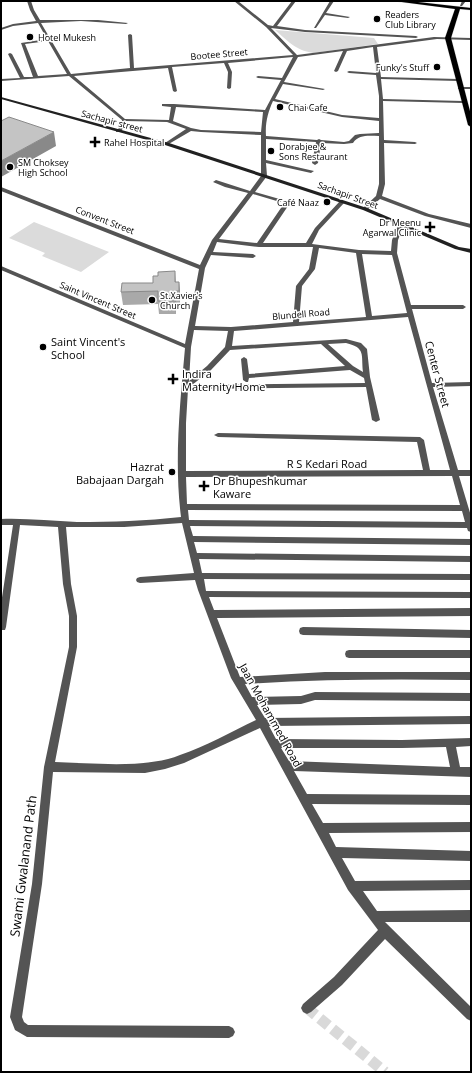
<svg xmlns="http://www.w3.org/2000/svg" width="472" height="1073" viewBox="0 0 472 1073" font-family="'Open Sans',sans-serif">
<style>
.green{fill:#dbdbdb}
.lines{fill:none;stroke-linecap:round;stroke-linejoin:round}
.street-tunnel{stroke:#d9d9d9;stroke-width:11;stroke-dasharray:11 5.5;stroke-linecap:butt}
.primary-casing{stroke:#dbdbdb;stroke-width:1}
.street{fill:#545454;fill-rule:evenodd}
.secondary{fill:#212121;fill-rule:evenodd}
.primary{fill:#000;fill-rule:evenodd}
.wall{fill:#a9a9a9}
.shaded-wall{fill:#898989}
.building{fill:#c4c4c4;stroke:#898989}
.poi-dot{fill:#000;stroke:#fff;stroke-width:1.5}
.labels{text-anchor:middle;dominant-baseline:central;stroke-width:3;stroke-linejoin:round;paint-order:stroke}
.far-poi-label{font-size:9px;fill:#000;stroke:#fff;text-anchor:start}
.far-street-label{font-size:9px;fill:#000;stroke:#fff}
.poi-label{font-size:11px;fill:#000;stroke:#fff;text-anchor:start}
.street-label{font-size:11px;fill:#000;stroke:#fff}
.near-street-label{font-size:13px;fill:#000;stroke:#fff}
</style>
<rect width="100%" height="100%" fill="#fff"/>
<path class="green" d="M275 30 374 38 378 44 313 53C295 50 288 41 275 30Z
M34 222 109 252 81 272 42 256 45 253 9 238Z"/>
<g class="lines">
<path class="street-tunnel" d="M307 1008 385 1072"/>
<defs>
<path id="primary" d="M394 1H409L471 8V10L460 9 451 38 471 115V127L468 125 445 38 455 9Z"/>
</defs>
<use href="#primary" class="primary-casing"/>
<path class="street" d="M27 1H31L34 10 40 20H98L128 23 126 24 81 21 41 23 71 74 130 68 128 35 130 34 132 35 134 68 293 55 266 27 234 1H238L268 25 273 26 292 1H296L277 26 305 30 416 36 418 37 416 38 305 32 271 28 297 55 434 37 471 38V40L437 39 377 47 381 77 458 79 460 80 458 81 381 79 383 99 463 101 465 102 463 103 383 101 384 140 415 142 417 143 415 144 384 143 385 184 382 196 429 214 471 224V228L425 216 380 199 367 210H363V208L376 196 379 184V136C369 136 359 134 353 143L344 144 321 143 318 163 315 165 312 163 316 142 266 139V160L314 171 311 173 266 163 267 176 255 192 283 200 280 202 253 194 219 239 257 243 283 205 285 204 288 206 263 243H306L315 228 340 201H344V203L319 230 312 244 359 250 391 251 392 240 398 225 403 224 404 225 398 240 397 253 411 305H463L466 307 463 309H412L432 383 471 382V386L433 387 458 470H471V476H459L471 516V532L468 531 467 528 190 526 193 536 471 539V545L194 542 197 553 471 556V562L199 559 202 573 471 574V580L204 579 206 591 471 592V598L209 597 214 610 471 608V616L217 618 240 677 325 672H471V680C396 679 320 679 245 684L252 697 301 696 315 692 471 693V701L315 700 301 704 257 705 265 718 471 716V724L269 726 276 739 402 740 471 738V746L456 747 460 767H471V777L294 771 307 794 471 795V805L312 804 323 823 471 822V832L329 833 336 847 471 851V861L342 858 355 881 471 880V890L363 891 377 911 471 910V922H385L471 1007V1021L467 1019 385 939 342 985 311 1012 307 1014 303 1012 301 1008 303 1004 334 977 378 930 348 890 260 728 184 763 165 769 145 773 53 772 42 884 22 1017 24 1022 28 1025 229 1026 233 1028 235 1032 233 1036 229 1038 27 1037 15 1030 10 1017 32 884 44 767 69 647V616L63 584 58 527 20 525 6 627 5 630H1V604L13 525H1V519C26 518 51 521 77 522 112 522 146 521 181 517 174 462 180 404 185 348L1 270V266L185 344 199 269 1 191V187L200 265 212 240 248 193 225 187 213 182 216 180 250 191 261 176V135L201 132 191 131 167 145H165V143L186 129 167 122 126 121 125 126 120 132H116V131L121 126 122 120 69 76 1 81V79L20 78 8 54 10 53 12 54 24 77H33L21 43 47 39 38 23 13 26 1 30V28L13 24 36 21 30 10ZM48 41 67 74 38 76 25 44ZM373 47 376 73 349 71 347 72 349 73 376 75 379 96V118L342 115 275 99 283 84 323 90 325 89 284 82 298 57 343 51 334 71 336 72 338 71 347 51ZM293 57 282 78 258 76 256 77 258 78 281 80 265 110 174 104H162V106L171 107 169 120 125 119 74 76 168 68 173 91 175 92 177 91 172 67 224 63 228 72 227 88 229 89 231 88 232 72 228 63ZM273 101 342 117 379 121V133L360 134 355 135 349 141 344 142 321 140 319 139 317 140 266 136C265 123 268 112 273 101ZM176 107 263 112 261 132 201 130 191 128 173 121ZM217 242 259 247H313L309 269 296 286 293 322 231 327 195 326 205 268 211 255 253 258 256 256 253 254 213 252ZM319 248 356 253 366 317 299 322 302 286 315 269ZM362 254 392 255 407 313 372 316ZM408 317 450 470H430L424 440 420 437 218 433 214 435 218 437 417 442 423 470 186 471V423L188 389 366 387 372 420 376 422 380 420 370 377 367 349 361 343 346 339 232 346 234 331ZM194 330 228 331 225 347 207 366 189 381 191 347ZM346 343C366 348 361 354 363 372L353 366 328 344ZM321 344 345 366 249 374 247 359 244 357 241 359 243 380 246 382H248L249 378 350 370 364 378 365 383 192 385 211 370 230 350ZM452 476 460 505 187 504 186 477ZM188 510 462 511 465 522 189 520ZM182 523 194 573 140 577 137 578 136 580 137 582 140 583 195 580 198 590 231 678 256 720C231 732 206 746 180 755 146 769 92 763 55 762L77 647V616L71 584 66 527H124ZM446 747 450 767 289 761 281 748H402Z
M330 1H334L326 13 350 17 348 18 325 15 316 28H314Z
M462 1H466L462 6H460Z
M460 87H471V89H458V88Z
M303 627 471 630V638L303 635 300 634 299 631 300 628Z
M349 650H471V658H349L346 657 345 654 346 651Z"/>
<path class="secondary" d="M1 97 169 143 367 208 459 247 471 249V253L455 249 363 210 165 145 1 99Z"/>
<use href="#primary" class="primary"/>
</g>
<path class="wall" d="M175 271 176 282H179L180 294V304H176V314H159L158 304 123 305 121 292 153 283 158 276Z"/>
<path class="shaded-wall" d="M54 132 56 146 1 177V161Z
M179 282 180 294V304L179 291Z
M175 291 176 304V314L175 301Z"/>
<path class="building" d="M9 117 54 132 1 161V121Z
M175 271V282H179V291H175V301H158V291L121 292 122 283H153V276H158V272Z"/>
<g class="poi-dot">
<circle cx="377" cy="19" r="4"/>
<circle cx="30" cy="37" r="4"/>
<circle cx="437" cy="67" r="4"/>
<circle cx="280" cy="107" r="4"/>
<path d="M93 136h4v4h4v4h-4v4h-4v-4h-4v-4h4z"/>
<circle cx="271" cy="151" r="4"/>
<circle cx="10" cy="167" r="4"/>
<circle cx="327" cy="202" r="4"/>
<path d="M428 221h4v4h4v4h-4v4h-4v-4h-4v-4h4z"/>
<circle cx="152" cy="300" r="4"/>
<circle cx="43" cy="347" r="4"/>
<path d="M171 373h4v4h4v4h-4v4h-4v-4h-4v-4h4z"/>
<circle cx="172" cy="472" r="4"/>
<path d="M202 480h4v4h4v4h-4v4h-4v-4h-4v-4h4z"/>
</g>
<g class="labels">
<g class="far-poi-label">
<text x="385" y="14">Readers<tspan x="385" dy="10">Club Library</tspan></text>
<text x="38" y="37">Hotel Mukesh</text>
<text x="429" y="67" text-anchor="end">Funky's Stuff</text>
<text x="288" y="107">Chai Cafe</text>
<text x="104" y="142">Rahel Hospital</text>
<text x="279" y="146">Dorabjee &amp;<tspan x="279" dy="10">Sons Restaurant</tspan></text>
<text x="18" y="162">SM Choksey<tspan x="18" dy="10">High School</tspan></text>
<text x="319" y="202" text-anchor="end">Café Naaz</text>
<text x="421" y="222" text-anchor="end">Dr Meenu<tspan x="421" dy="10">Agarwal Clinic</tspan></text>
<text x="160" y="295">St.Xavier's<tspan x="160" dy="10">Church</tspan></text>
</g>
<g class="far-street-label">
<text transform="translate(219 54) rotate(-5)">Bootee Street</text>
<text transform="translate(112 121) rotate(15)">Sachapir street</text>
<text transform="translate(348 195) rotate(20)">Sachapir Street</text>
<text transform="translate(105 220) rotate(21)">Convent Street</text>
<text transform="translate(98 300) rotate(23)">Saint Vincent Street</text>
<text transform="translate(301 314) rotate(-5)">Blundell Road</text>
</g>
<g class="poi-label">
<text x="51" y="341">Saint Vincent's<tspan x="51" dy="13">School</tspan></text>
<text x="182" y="373">Indira<tspan x="182" dy="13">Maternity Home</tspan></text>
<text x="164" y="466" text-anchor="end">Hazrat<tspan x="164" dy="13">Babajaan Dargah</tspan></text>
<text x="213" y="480">Dr Bhupeshkumar<tspan x="213" dy="13">Kaware</tspan></text>
</g>
<g class="street-label">
<text transform="translate(438 374) rotate(75)">Center Street</text>
<text x="327" y="463">R S Kedari Road</text>
<text transform="translate(271 715) rotate(61)">Jaan Mohammed Road</text>
</g>
<g class="near-street-label">
<text transform="translate(23 866) rotate(-83)">Swami Gwalanand Path</text>
</g>
</g>
<rect width="472" height="1073" fill="none" stroke="#000000" stroke-width="4"/>
</svg>
